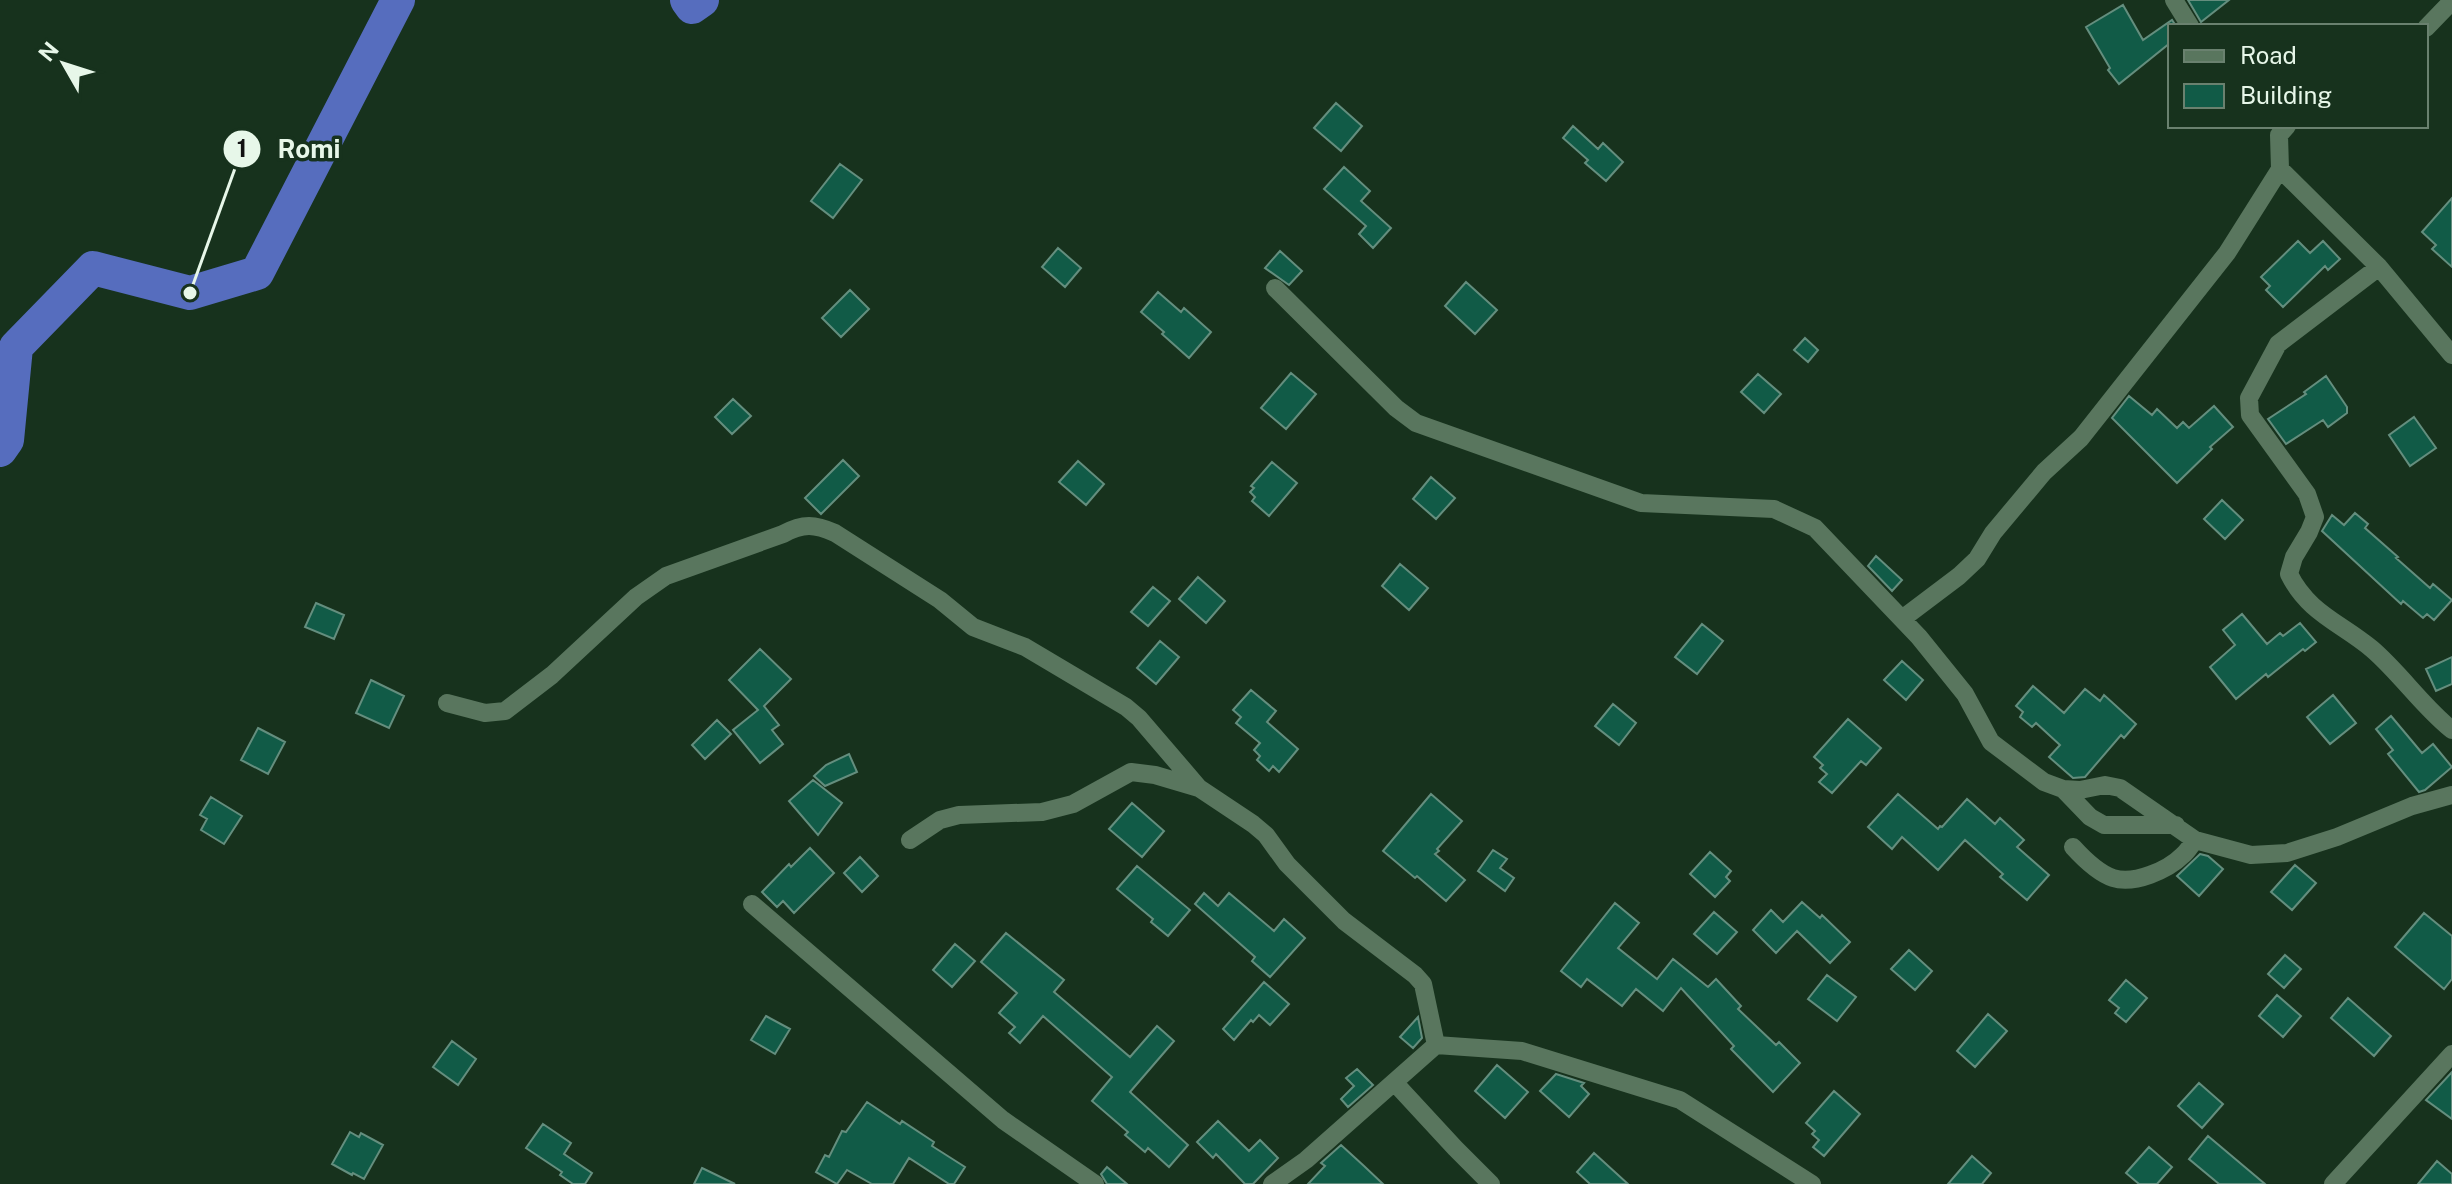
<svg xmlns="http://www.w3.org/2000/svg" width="2452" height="1184" viewBox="0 0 2452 1184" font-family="'Public Sans',sans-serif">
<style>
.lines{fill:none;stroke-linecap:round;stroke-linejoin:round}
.river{stroke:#566dbe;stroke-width:34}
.building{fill:#115b47;stroke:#648e7e;stroke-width:2}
.minor{stroke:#59765e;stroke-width:18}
.leader{fill:none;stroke:#e7f7e9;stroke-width:3}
.callout-dot{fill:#e7f7e9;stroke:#17321d;stroke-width:3}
.mark-label{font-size:24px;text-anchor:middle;font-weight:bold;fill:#111}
.callout-label{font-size:26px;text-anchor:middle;font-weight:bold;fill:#e7f7e9;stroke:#17321d;stroke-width:7;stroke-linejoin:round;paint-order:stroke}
</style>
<rect width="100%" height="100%" fill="#17321d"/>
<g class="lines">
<path class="river" d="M687 0 692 7 702 0
M0 450 7 440 16 347 93 268 190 293 257 273 398 0"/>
</g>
<path class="building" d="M2188 0H2229L2201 22Z
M2123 5 2143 40 2172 20 2176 26H2170V43L2119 84 2108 70 2110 68 2086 27Z
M1336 103 1362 126 1341 151 1314 128Z
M1573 126 1598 149 1603 143 1623 162 1606 181 1585 163 1588 160 1563 138Z
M840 164 862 180 833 218 811 201Z
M1344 167 1370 191 1361 201 1391 228 1373 248 1359 234 1366 226 1324 189Z
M2452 198V267L2432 249 2436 245 2422 232Z
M2298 241 2310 253 2323 241 2340 259 2328 270 2325 266 2283 307 2266 290 2270 286 2261 277Z
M1058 248 1081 268 1065 287 1042 267Z
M1280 251 1302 271 1289 285 1265 268Z
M1466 282 1497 310 1475 334 1445 306Z
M850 290 869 309 841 337 822 318Z
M1158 292 1181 312 1184 308 1211 332 1189 358 1162 334 1164 332 1141 312Z
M1805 338 1818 350 1808 362 1794 350Z
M1291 373 1316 394 1286 429 1261 408Z
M1758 374 1781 394 1764 413 1741 392Z
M2326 376 2347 407V413L2328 427 2323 420 2286 444 2268 419 2306 394 2304 392Z
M2129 396 2152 415 2157 409 2177 428 2183 422 2189 428 2214 406 2233 427 2210 447 2212 449 2177 483 2112 418Z
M733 399 751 416 732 434 715 417Z
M2414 417 2436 448 2410 466 2389 435Z
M843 460 859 476 821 514 805 498Z
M1078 461 1104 484 1086 505 1059 482Z
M1272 462 1297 483 1269 516 1252 501 1255 497 1250 492 1254 488 1251 486Z
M1431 477 1455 498 1436 519 1413 499Z
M2222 500 2243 520 2225 539 2204 519Z
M2355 513 2368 524 2365 528 2398 557 2396 558 2430 588 2433 584 2452 600 2434 620 2427 614 2423 618 2403 601 2401 604 2322 531 2332 515 2344 525Z
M1876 556 1902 580 1892 591 1868 566Z
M1400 564 1428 588 1409 610 1382 586Z
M1198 577 1225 601 1206 623 1179 599Z
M1153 587 1170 601 1148 626 1131 612Z
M316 603 344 615 334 639 305 627Z
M2242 614 2267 644 2280 633 2283 636 2300 623 2316 642 2305 651 2303 649 2268 677 2266 674 2236 699 2210 667 2235 645 2223 630Z
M1702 624 1723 641 1697 674 1675 657Z
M1160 641 1179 657 1156 684 1137 668Z
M760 649 791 679 764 706 779 725 772 730 783 744 760 763 733 730 758 710 729 680Z
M2452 657V684L2436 691 2426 669Z
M1902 661 1923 680 1906 700 1884 680Z
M371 680 404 696 389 728 356 713Z
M2033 686 2064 713 2085 689 2100 701 2104 695 2136 724 2124 738 2121 735 2085 777 2073 778 2049 757 2060 745 2036 723 2032 727 2020 717 2023 712 2016 706Z
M1251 690 1276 711 1267 722 1298 749 1279 772 1273 766 1269 771 1257 760 1260 756 1254 750 1260 743 1236 723 1241 717 1233 710Z
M2333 695 2356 723 2330 744 2307 717Z
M1613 704 1636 723 1619 745 1595 726Z
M2391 716 2422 753 2433 744 2452 767 2425 790 2419 792 2388 754 2393 750 2376 729Z
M1848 719 1881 748 1866 765 1861 761 1832 793 1819 782 1827 774 1820 768 1823 765 1814 757Z
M717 720 731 734 705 759 692 745Z
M258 728 285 742 268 774 241 760Z
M849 754 857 772 825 786 814 776 826 765Z
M813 780 842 803 818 835 789 801Z
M1431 794 1462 821 1437 849 1439 851 1435 854 1465 880 1446 901 1417 876 1415 878 1383 851Z
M1898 794 1938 829 1940 826 1942 827 1967 799 1995 824 2000 818 2024 840 2017 847 2049 875 2027 900 2000 877 2003 874 1965 840 1938 870 1902 837 1892 849 1868 827Z
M211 797 242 816 224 844 201 830 207 819 200 815Z
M1132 803 1164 831 1142 857 1109 829Z
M810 848 834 873 794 913 783 901 777 907 762 892 789 864 791 867Z
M1493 850 1507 859 1500 868 1514 878 1505 891 1478 871Z
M1710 852 1731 871 1726 877 1730 881 1715 897 1690 874Z
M2200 854 2208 856 2223 869 2199 896 2177 876Z
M860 857 878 876 862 892 844 873Z
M2295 865 2316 883 2292 910 2271 892Z
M1137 866 1190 910 1168 936 1151 922 1153 919 1117 889Z
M1204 893 1218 906 1229 893 1274 931 1284 919 1305 938 1270 977 1252 961 1255 957 1195 904Z
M1802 902 1820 918 1822 915 1850 942 1830 963 1797 931 1776 953 1753 930 1771 910 1783 922Z
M1615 903 1639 923 1618 948 1657 979 1673 959 1708 987 1716 979 1741 1006 1738 1009 1776 1045 1779 1042 1800 1063 1773 1092 1731 1049 1734 1046 1681 988 1663 1011 1636 989 1622 1006 1587 979 1581 987 1561 971Z
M1714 912 1737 932 1717 954 1694 934Z
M2424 913 2452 936V979L2444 989 2395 947Z
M1006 933 1064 980 1054 992 1130 1057 1157 1026 1174 1041 1130 1092 1188 1145 1169 1167 1148 1148 1145 1152 1125 1135 1128 1132 1092 1101 1112 1077 1043 1016 1020 1043 1009 1033 1015 1027 999 1013 1017 993 981 962Z
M955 944 975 961 952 987 933 970Z
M1909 950 1932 971 1915 990 1891 969Z
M2285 955 2301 969 2284 988 2268 974Z
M1827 975 1856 997 1837 1021 1808 999Z
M2126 980 2147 998 2126 1022 2115 1013 2119 1008 2109 1000Z
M1264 982 1289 1004 1270 1025 1259 1015 1253 1022 1251 1020 1234 1040 1223 1029Z
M2277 995 2301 1016 2283 1037 2259 1016Z
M2348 998 2391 1036 2374 1056 2331 1018Z
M1988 1014 2007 1031 1975 1067 1957 1051Z
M766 1016 790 1029 775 1054 751 1040Z
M1418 1017 1422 1038 1413 1048 1400 1037Z
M452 1041 476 1059 458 1085 433 1067Z
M1497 1065 1528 1092 1505 1118 1475 1091Z
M1357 1069 1373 1085 1348 1107 1341 1099 1354 1086 1346 1078Z
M2452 1072V1119L2426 1100Z
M1556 1074 1584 1083 1581 1086 1589 1094 1569 1117 1540 1091Z
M2199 1083 2223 1104 2202 1128 2178 1106Z
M1834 1091 1860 1114 1824 1156 1813 1147 1819 1140 1812 1134 1815 1131 1806 1123Z
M867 1102 900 1124 902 1121 934 1142 932 1146 965 1167 954 1184H949L909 1158 893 1184H872L847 1170 837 1184 816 1172 825 1155 829 1157 842 1131 846 1132Z
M1218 1121 1249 1151 1260 1140 1278 1158 1253 1184H1245L1216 1154 1213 1158 1197 1142Z
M543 1124 571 1143 564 1154 592 1173 585 1184H573L560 1175 562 1172 526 1148Z
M350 1132 359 1137 361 1133 383 1145 364 1179 353 1173 352 1175 332 1164Z
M2208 1136 2265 1184H2219L2189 1159Z
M1341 1145 1364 1166 1383 1184H1308L1325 1166 1321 1163Z
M2149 1147 2172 1167 2157 1184H2139L2126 1173Z
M1594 1153 1628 1184H1590L1577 1172Z
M1972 1156 1991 1173 1982 1184H1948Z
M2437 1161 2452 1174V1184H2418Z
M1107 1167 1127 1184H1107L1101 1174Z
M702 1168 735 1184H694Z"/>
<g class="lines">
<path class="minor" d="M2174 0 2190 26
M2426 28 2452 1
M2287 126 2279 135 2280 169 2379 267 2452 355
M2379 267 2278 344 2249 398 2250 415 2307 494 2315 517 2309 532 2294 557 2289 574C2308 613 2341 623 2372 649 2401 674 2422 706 2452 730
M1275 288 1396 408 1416 423 1641 503 1774 509 1815 528 1919 637 1965 694 1991 742 2044 782 2063 789 2080 790 2105 785 2120 788 2195 840 2251 855 2287 853 2337 837 2412 806 2452 795
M1902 619 1959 576 1977 559 1993 533 2044 472 2081 438 2227 253 2280 169
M447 703 485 713 505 711 552 675 636 597 666 576 783 534C803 523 815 524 835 533L940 600 973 627 1025 647 1126 707 1139 718 1199 788
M2063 789 2090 817 2104 825H2176
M910 840 940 820 959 815 1042 812 1073 804 1131 772 1155 775 1199 788 1253 824 1266 835 1287 864 1344 921 1415 975 1423 984 1436 1045
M2073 847C2083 858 2098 873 2113 878 2134 885 2168 870 2183 855 2188 851 2191 845 2195 840
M752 904 1003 1120 1095 1184
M1394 1082 1455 1148 1491 1184
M1272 1184 1306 1160 1436 1045 1522 1051 1680 1100 1812 1184
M2333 1184 2452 1054"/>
</g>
<path class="leader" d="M190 293L242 149"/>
<g class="callout-dot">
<circle cx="190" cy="293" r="8"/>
<circle cx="242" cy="149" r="20"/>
</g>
<g class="mark-label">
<text x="242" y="157">1</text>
</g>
<g class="callout-label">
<text x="309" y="158">Romi</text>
</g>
<rect x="2168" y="24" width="260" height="104" fill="#17321d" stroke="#6a816f" stroke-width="2"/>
<rect x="2184" y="50" width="40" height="12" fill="#59765e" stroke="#6a816f" stroke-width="2"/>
<text x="2240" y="64" font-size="24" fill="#e7f7e9">Road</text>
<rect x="2184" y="84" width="40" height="24" fill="#115b47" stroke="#6a816f" stroke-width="2"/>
<text x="2240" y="104" font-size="24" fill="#e7f7e9">Building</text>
<g transform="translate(64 64) rotate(309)" stroke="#17321d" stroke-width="6" paint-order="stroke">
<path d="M0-6L14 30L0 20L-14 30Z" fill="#e7f7e9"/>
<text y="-12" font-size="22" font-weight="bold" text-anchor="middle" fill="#e7f7e9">N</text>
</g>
</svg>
